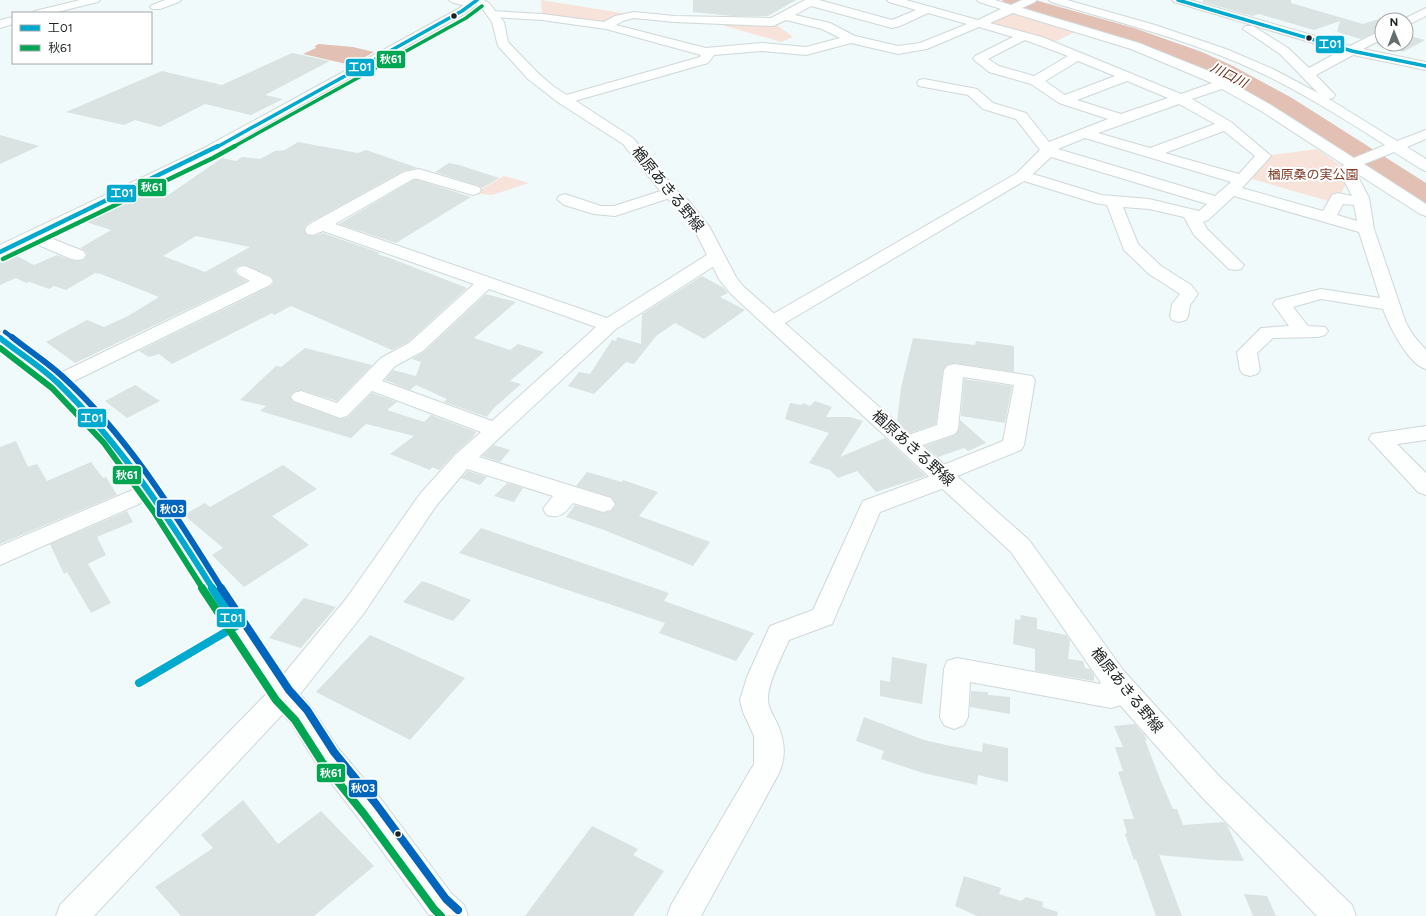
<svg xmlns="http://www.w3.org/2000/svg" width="1426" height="916" viewBox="0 0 1426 916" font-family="Figtree,'Noto Sans JP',sans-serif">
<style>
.green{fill:#f8e3db}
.water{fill:#e2c0b4}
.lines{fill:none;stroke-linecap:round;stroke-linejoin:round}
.river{fill:#e2c0b4;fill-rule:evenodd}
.building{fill:#dae2e2;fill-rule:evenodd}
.minor-casing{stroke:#d0d7d7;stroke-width:2}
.major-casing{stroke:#d0d7d7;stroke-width:2}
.minor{fill:#fdfefe;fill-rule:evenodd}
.major{fill:#fdfefe;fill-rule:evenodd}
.bus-1-far3-casing{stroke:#fff;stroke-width:5}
.bus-1-far2-casing{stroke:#fff;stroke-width:7}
.bus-1-far1-casing{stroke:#fff;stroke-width:9}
.bus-1-casing{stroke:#fff;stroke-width:11}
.bus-2-far3-casing{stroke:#fff;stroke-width:5}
.bus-2-far2-casing{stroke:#fff;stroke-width:7}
.bus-2-far1-casing{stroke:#fff;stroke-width:9}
.bus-2-casing{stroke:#fff;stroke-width:11}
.bus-3-far2-casing{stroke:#fff;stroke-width:7}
.bus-3-far1-casing{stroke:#fff;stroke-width:9}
.bus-3-casing{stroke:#fff;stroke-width:11}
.bus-1-far3{stroke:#00a9ce;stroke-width:3.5}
.bus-1-far2{stroke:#00a9ce;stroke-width:4.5}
.bus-1-far1{stroke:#00a9ce;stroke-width:6}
.bus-1{stroke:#00a9ce;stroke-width:8}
.bus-2-far3{stroke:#00a651;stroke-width:3.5}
.bus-2-far2{stroke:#00a651;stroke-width:4.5}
.bus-2-far1{stroke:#00a651;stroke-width:6}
.bus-2{stroke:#00a651;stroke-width:8}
.bus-3-far2{stroke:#0065bd;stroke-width:4.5}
.bus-3-far1{stroke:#0065bd;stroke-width:6}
.bus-3{stroke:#0065bd;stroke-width:8}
.bus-dot{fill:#1c2122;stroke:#fff;stroke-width:1.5}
.labels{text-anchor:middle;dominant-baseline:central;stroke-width:4;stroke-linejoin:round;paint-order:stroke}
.far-water-label{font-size:13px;font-style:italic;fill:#692a14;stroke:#fff}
.far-park-label{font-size:13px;fill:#7d3c27;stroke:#fff}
.street-label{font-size:15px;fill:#1c2122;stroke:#fff}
.line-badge{stroke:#fff;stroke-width:1.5}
.badge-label{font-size:11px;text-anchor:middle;font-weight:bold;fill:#fff}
</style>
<rect width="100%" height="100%" fill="#f0fafa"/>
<path class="green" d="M541 0 634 15 606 26 542 17Z
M1008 11 1077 31 1048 45 980 23Z
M727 21 773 22 793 37 782 42 725 26Z
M1317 149 1347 170 1350 178 1335 203 1245 177 1264 156Z
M504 176 529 183 492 195 475 193Z"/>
<path class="water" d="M319 44 353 47 374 52 351 65 303 54 316 48 315 46Z"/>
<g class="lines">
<path class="river" d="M1002 0H1035L1042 2 1134 28 1202 52 1233 66 1292 98 1426 183V203L1416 201C1351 157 1287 110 1217 76 1150 43 1077 23 1005 4Z"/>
</g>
<path class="building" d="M693 0H796L768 16H732L693 12Z
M1203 0H1291V3L1363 24 1382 18V29L1361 39 1337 32 1340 21 1314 30 1259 14 1252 16 1203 2Z
M1406 35 1425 40 1403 52 1376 44 1382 41V44H1406Z
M292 53 330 61 265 95 283 99 251 115 205 104 160 127 135 120 124 125 66 112 162 71 222 85Z
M0 135 39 146 0 164Z
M298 142 358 153 366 150 418 168 403 171 314 220 306 225 304 229 307 235 314 236 323 233 380 253 377 254 390 258 467 288 408 342 392 350 291 306 274 315 272 313 172 364 159 354 149 357 139 351 271 286 274 282 271 276 245 265 238 266 234 271 238 276 247 281 75 363 46 342 87 320 104 327 128 316 159 297 101 274 95 273 66 290 54 286 49 289 30 282 26 283 16 278 0 285V263L17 256 34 265 57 255 71 260 77 261 84 260 87 254 84 250 80 248 111 230 86 222 135 198 146 193 164 198 222 158 236 161 242 157 260 159 275 151 285 150ZM196 236 250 247 205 272 163 256Z
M449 163 459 165 499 178 482 188 479 186 435 172Z
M413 180H418L471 197 396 243 339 224Z
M702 276 724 288 728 293 720 297 745 310 704 339 675 323 656 336 634 364 626 362 594 394 568 386 579 372 590 374 612 340 616 341 617 337 641 344 642 314Z
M486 294 516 302 474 338 510 350 518 344 544 352 510 381 521 384 493 409 487 417 444 402 447 399 416 385 410 390 385 380 393 370 416 376 421 362 412 359 424 352Z
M913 338 975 345 976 341 1014 346V372L954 363 947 365 943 370 936 424 910 433 897 421 901 388Z
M305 348 372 365 337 401 301 390 294 392 290 396 293 402 340 419 348 417 372 393 397 402 387 410 424 422 431 415 476 432 472 438 454 454 439 470 432 467 430 470 390 454 414 436 366 424 351 438 260 411 266 406 240 400 276 366 281 367Z
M964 379 1012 386 1005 423 961 416Z
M135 385 160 401 127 418 105 401Z
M815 401 832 407 826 417H850L863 421 840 457 885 438 926 476 876 492 857 471 838 478 830 470 809 463 829 433 785 419 790 403 801 405 803 403 810 406Z
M960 420 986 443 968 451 964 448 938 457 925 446 955 435 959 429Z
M16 441 28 467 37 464 47 481 91 462 103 478 106 477 117 495 0 544V447Z
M494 445 510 450 500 462 482 456Z
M283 465 317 489 272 516 309 545 244 587 212 555 223 548 184 515 205 503 210 507Z
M468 471 487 477 480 485 461 478Z
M587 472 622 482 623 480 658 492 639 516 710 542 693 566 604 530 566 517 575 505 603 513 611 511 616 505 611 497 576 486Z
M507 483 523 488 514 502 494 496Z
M127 511 133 522 97 537 106 555 88 564 111 603 91 613 67 572 64 574 50 544Z
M481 528 669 593 664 601 754 633 736 661 659 633 665 623 459 553Z
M422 581 436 586 471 600 453 621 403 602Z
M304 598 336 607 301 648 269 638Z
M1021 615 1037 618V629L1066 635 1070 640 1068 659 1083 661 1085 668 1090 669 1094 675V681L1035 671V649L1013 644 1015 619 1020 620Z
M370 635 465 678 410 740 316 692Z
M892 657 927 664 922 704 880 696V680L890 682Z
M971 691 988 692V695L1010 697V714L970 707Z
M864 717 924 740 946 745 982 752 983 743 1008 748V782L978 775 977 785 923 773 881 759 884 751 856 741Z
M1135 724 1145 736 1147 740H1145L1160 779 1173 809H1177L1183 825 1224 822 1227 825 1244 861 1213 860 1159 855 1182 916H1156L1136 859 1134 860 1125 834 1127 833 1123 819H1134L1118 772 1123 771 1115 747H1123L1114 726Z
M243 800 278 844 321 811 374 866 314 916H181L155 887 213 848 201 835Z
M592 826 638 849 633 855 664 871 633 916H525Z
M964 876 1001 888 999 894 1021 901 1026 897 1043 902 1042 907 1058 912 1057 916H977L955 906Z
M1244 894 1267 896 1276 916H1253Z"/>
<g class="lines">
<defs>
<path id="minor" d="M80 0H100L98 2 53 13H33L35 11Z
M165 0H181L179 2 160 9H152L150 7 152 5Z
M449 0H482L483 1C477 7 455 6 449 0Z
M805 0H819L892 20 916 10 889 2 887 0H906L978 20 1001 9 979 2 977 0H995L1011 5 1022 0H1037L1035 2 1022 8 1139 43 1216 74 1271 105 1354 158 1385 145C1338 115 1290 85 1239 63 1178 37 1114 21 1051 2L1049 0H1067L1155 25 1226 49 1273 69 1318 93 1280 54 1243 29 1245 26H1253L1288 48 1309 68 1340 51 1174 2 1172 0H1190L1350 46 1382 30V39L1363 49 1426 62V70L1353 55 1316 75 1335 95 1333 98 1329 99 1397 141 1426 130V139L1407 147 1426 159V171L1421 169 1394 152 1364 164 1426 204V216L1420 214 1356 173 1369 198 1374 229 1406 323 1413 335 1426 350V369C1409 365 1389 326 1383 309L1321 299 1293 307 1308 326 1325 327 1328 331 1325 335 1318 337 1273 338 1257 353 1260 370 1257 374 1250 376 1243 374 1240 370 1237 352 1261 328 1289 326 1273 304 1276 300 1321 289 1380 298 1359 232 1234 196 1208 220 1203 222 1207 229 1244 265 1241 269 1235 270 1229 269 1194 235 1184 217 1149 209 1123 207 1138 244 1161 266 1191 285 1198 294 1190 305 1188 316 1186 320 1179 322 1172 320 1170 316 1172 304 1180 294 1149 274 1124 250 1107 205 1095 203 1024 181 780 326 773 328 766 326 764 322 766 318 1017 173 1040 150 1016 119 983 109 968 95 919 86 917 83 919 80 924 79 977 89 993 103 1026 113 1049 142 1108 119 1059 103 1031 84 989 72 973 59 975 56 1013 37 979 27 927 49 898 54 851 43 806 55 761 51 714 55 708 63 564 104 559 103 557 100 559 97 700 57 701 55 606 29 542 20 493 17 489 16 487 14 489 12 493 11 542 14 604 22 615 16 634 12 674 16 771 18ZM811 6 892 28 900 26 928 13 967 24 920 43 898 46 855 36 830 23 795 15ZM1013 13 1131 49 1212 83 1181 94 1042 37 990 23ZM634 18 674 22 773 26 786 20 822 29 840 38 806 47 761 43 706 48 616 25 623 21ZM1025 40 1068 56 1034 76 999 66 988 59ZM1078 61 1115 76 1065 95 1045 81ZM1127 81 1168 98 1121 114 1077 100ZM1222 89 1261 111 1344 165 1339 170 1352 196 1338 193 1332 195 1323 211 1242 188 1271 156 1231 122 1192 99ZM1179 104 1215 124 1150 148 1098 133ZM1224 131 1255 156 1239 174 1165 153ZM1085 138 1231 182 1215 196 1058 149ZM1051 157 1207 204 1199 211 1149 199 1102 195 1033 174ZM1343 204 1354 205 1357 221 1337 215Z
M1426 8V16L1406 26V20H1402Z
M13 17V24L0 28V20Z
M419 169 479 187 481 190 479 193 473 195 418 179H413L335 224 607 318 710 253 716 252 722 253 725 257 722 261 616 329 479 457 611 498 615 504 611 510 603 512 573 503C565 513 560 519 547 515L543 509 553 496 467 469 436 506 364 613 293 703 94 916H56L60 905 273 687 346 599 420 494 455 455 481 432 372 391 347 416 340 418 294 401 291 397 294 393 301 391 337 403 381 358 409 343 474 284 323 231 313 235 307 234 305 230 307 226 315 221 404 172ZM489 289 596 327 492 421 382 381 395 366 423 351Z
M670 188 676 190 678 193 676 196 615 216 594 214 564 205 557 199 559 196 565 194 601 206H614Z
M33 231 83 251 86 255 83 259 77 260 71 259 27 240 25 236 27 232Z
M245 266 270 277 273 281 270 285 64 386 57 388 50 386 47 382 50 378 250 281 239 275 236 271 239 267Z
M954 364 1032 376 1035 380 1024 445 1021 450 957 476 958 479 955 484 880 512 832 624 789 640C782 656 767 684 768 701 769 709 773 715 776 721 785 739 787 757 778 775L701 916H667L671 905 754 764V736L743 712 740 700 747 677 770 626 813 610 863 501 931 476 930 474 933 469 1003 441 1014 385 963 377 958 429 955 434 908 450 900 448 897 443 900 438 937 425 944 370 947 366Z
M1426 426V440L1397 444 1426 473V495L1418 492 1369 439 1372 434Z
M149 483 157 486 160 491 157 496 0 565V546Z
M957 658 1100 684 1104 671 1114 668 1124 671C1129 682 1126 694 1121 705L1111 708 970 682 968 717 964 725 954 729 944 725 940 717 944 669 947 661Z"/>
<path id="major" d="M470 0H484L489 3 504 22 508 42 538 73 553 86 633 138 676 190 688 200 709 226 736 277 743 286 1029 540 1124 671 1218 775 1352 905 1356 916H1317L1198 793 1104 687 1011 552 731 294 719 279 695 231 676 206 664 196 623 144 559 103 528 79 498 46 492 22 481 7 477 5 466 13 214 154 6 256 0 257V245L204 148 458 9Z
M0 332 7 334 64 378 118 433 169 501 245 619 293 687 311 707 338 748 381 799 451 893 464 905 468 916 429 915 359 819 318 766 291 723 273 703 227 633 153 513 102 443 50 386 0 347Z"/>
</defs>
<use href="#minor" class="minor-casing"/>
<use href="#major" class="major-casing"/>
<use href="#minor" class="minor"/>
<use href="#major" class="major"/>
<defs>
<path id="bus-1-far3" d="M1178 0 1352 51 1426 66
M217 147 462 11 477 0"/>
<path id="bus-1-far2" d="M0 252 218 146"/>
<path id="bus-1-far1" d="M0 338C19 353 40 366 58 383 120 443 167 516 213 589"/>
<path id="bus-1" d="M139 683 236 626 212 588"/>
<path id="bus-2-far3" d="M233 147 466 18 482 6"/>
<path id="bus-2-far2" d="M3 259 213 158 235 146"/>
<path id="bus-2-far1" d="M0 348 52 388 104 443 154 512 203 589"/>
<path id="bus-2" d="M202 588 276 700 295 720 322 762 364 814 434 909 441 916"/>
<path id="bus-3-far2" d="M5 332 13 338"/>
<path id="bus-3-far1" d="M12 337C28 350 47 362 62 376 128 436 175 514 222 589"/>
<path id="bus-3" d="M221 588 289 690 307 710 334 752 376 804 446 899 458 910"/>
</defs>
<use href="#bus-1-far3" class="bus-1-far3-casing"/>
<use href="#bus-1-far2" class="bus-1-far2-casing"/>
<use href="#bus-1-far1" class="bus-1-far1-casing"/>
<use href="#bus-1" class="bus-1-casing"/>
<use href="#bus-2-far3" class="bus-2-far3-casing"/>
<use href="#bus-2-far2" class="bus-2-far2-casing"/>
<use href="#bus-2-far1" class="bus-2-far1-casing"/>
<use href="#bus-2" class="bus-2-casing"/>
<use href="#bus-3-far2" class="bus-3-far2-casing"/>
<use href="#bus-3-far1" class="bus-3-far1-casing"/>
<use href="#bus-3" class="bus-3-casing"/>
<use href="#bus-1-far3" class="bus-1-far3"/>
<use href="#bus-1-far2" class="bus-1-far2"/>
<use href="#bus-1-far1" class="bus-1-far1"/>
<use href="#bus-1" class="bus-1"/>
<use href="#bus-2-far3" class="bus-2-far3"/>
<use href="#bus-2-far2" class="bus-2-far2"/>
<use href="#bus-2-far1" class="bus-2-far1"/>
<use href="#bus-2" class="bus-2"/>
<use href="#bus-3-far2" class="bus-3-far2"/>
<use href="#bus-3-far1" class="bus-3-far1"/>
<use href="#bus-3" class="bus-3"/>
</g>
<g class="bus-dot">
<circle cx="454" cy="16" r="3.5"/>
<circle cx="1309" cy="38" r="3.5"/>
<circle cx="398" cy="834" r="3.5"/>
</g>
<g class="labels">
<g class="far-water-label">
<text transform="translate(1229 75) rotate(27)">川口川</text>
</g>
<g class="far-park-label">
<text x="1313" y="174">楢原桑の実公園</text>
</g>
<g class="street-label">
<text transform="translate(668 189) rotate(51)">楢原あきる野線</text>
<text transform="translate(913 448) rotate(42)">楢原あきる野線</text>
<text transform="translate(1127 690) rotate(51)">楢原あきる野線</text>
</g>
</g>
<g class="line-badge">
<rect x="1315" y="35" width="30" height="19" rx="4" fill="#00a9ce"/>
<rect x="376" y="50" width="30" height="19" rx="4" fill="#00a651"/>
<rect x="345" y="58" width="30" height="19" rx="4" fill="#00a9ce"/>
<rect x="137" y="178" width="30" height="19" rx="4" fill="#00a651"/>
<rect x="106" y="184" width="31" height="19" rx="4" fill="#00a9ce"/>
<rect x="77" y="408" width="30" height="20" rx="4" fill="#00a9ce"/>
<rect x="112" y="465" width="30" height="20" rx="4" fill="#00a651"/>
<rect x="156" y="499" width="31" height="19" rx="4" fill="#0065bd"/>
<rect x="216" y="608" width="30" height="20" rx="4" fill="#00a9ce"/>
<rect x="316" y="763" width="30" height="20" rx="4" fill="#00a651"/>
<rect x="348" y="779" width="30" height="19" rx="4" fill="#0065bd"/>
</g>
<g class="badge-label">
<text x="1330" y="48">工01</text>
<text x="391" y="63">秋61</text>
<text x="360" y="71">工01</text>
<text x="152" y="191">秋61</text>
<text x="122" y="197">工01</text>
<text x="92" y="422">工01</text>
<text x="127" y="479">秋61</text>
<text x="172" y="513">秋03</text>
<text x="231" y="622">工01</text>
<text x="331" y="777">秋61</text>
<text x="363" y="792">秋03</text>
</g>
<rect x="12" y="12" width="140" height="52" fill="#ffffff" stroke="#a4a6a7"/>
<rect x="20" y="25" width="20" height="6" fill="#00a9ce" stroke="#a4a6a7"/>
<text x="48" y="32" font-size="12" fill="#1c2122">工01</text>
<rect x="20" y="45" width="20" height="6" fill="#00a651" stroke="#a4a6a7"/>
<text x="48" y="52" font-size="12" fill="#1c2122">秋61</text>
<g transform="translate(1394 32) rotate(359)"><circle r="19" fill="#ffffff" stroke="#a4a6a7"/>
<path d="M0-3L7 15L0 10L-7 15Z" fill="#666d6e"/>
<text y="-6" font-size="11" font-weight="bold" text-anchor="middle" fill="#1c2122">N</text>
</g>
</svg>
